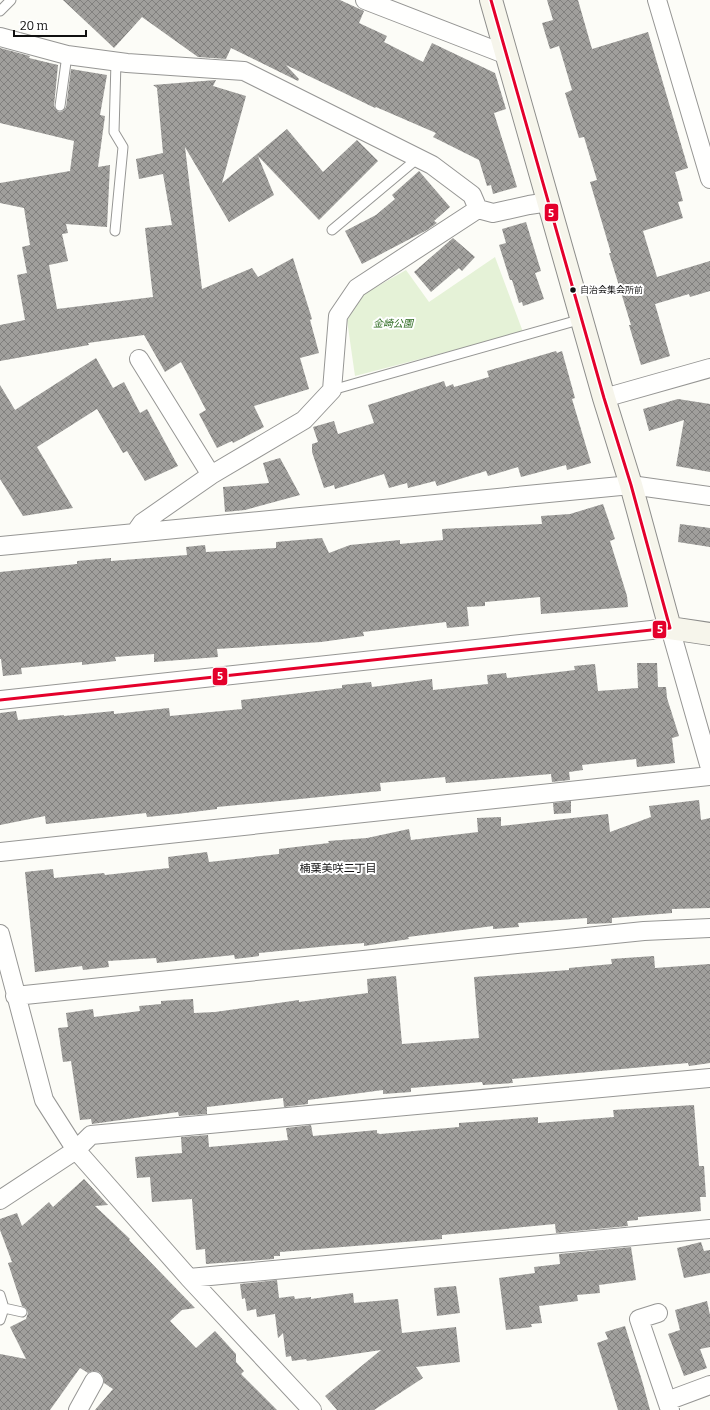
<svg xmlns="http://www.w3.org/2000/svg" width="710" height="1410" viewBox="0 0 710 1410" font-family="Bitter,'Noto Sans JP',serif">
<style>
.grass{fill:#e5f2d7}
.building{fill:url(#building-cross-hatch)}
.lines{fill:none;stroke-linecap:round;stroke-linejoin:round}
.lane-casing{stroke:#969694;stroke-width:11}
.street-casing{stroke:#969694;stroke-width:20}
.secondary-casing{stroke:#8d8d8b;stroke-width:24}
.lane{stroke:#fffffe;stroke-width:9}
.street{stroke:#fffffe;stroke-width:18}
.secondary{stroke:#f6f5eb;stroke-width:22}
.bus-1-casing{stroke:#fff;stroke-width:6}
.bus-1{stroke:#e4002b;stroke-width:3}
.bus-dot{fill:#101010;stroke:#fff;stroke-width:1.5}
.labels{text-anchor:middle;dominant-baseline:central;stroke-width:4;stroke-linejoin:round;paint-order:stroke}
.bus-label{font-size:9px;fill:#101010;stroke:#fff;text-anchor:start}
.park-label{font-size:10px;font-style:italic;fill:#2c6a1f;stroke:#fff}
.neighbourhood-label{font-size:11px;fill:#101010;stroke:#fff}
.line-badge{stroke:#fff;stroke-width:1.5}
.badge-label{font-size:11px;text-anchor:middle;font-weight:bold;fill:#fff}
</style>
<defs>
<pattern id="building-cross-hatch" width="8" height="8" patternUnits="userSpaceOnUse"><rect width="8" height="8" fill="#a09f9c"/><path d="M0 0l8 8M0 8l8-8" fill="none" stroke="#81807e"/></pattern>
</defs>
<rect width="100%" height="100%" fill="#fcfcf7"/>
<path class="grass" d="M495 257 523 332 355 376 347 320 364 294 406 270 429 302Z"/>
<path class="building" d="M63 0H340L364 11 359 23 387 36 384 42 423 62 432 43 495 73 506 109 494 113 517 187 493 194 491 185 487 186 479 160 433 137 436 133 376 107 375 108 286 65 299 79 298 81 231 48 226 59 198 57 142 17 114 48Z
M547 0H578L592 49 648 32 688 168 675 172 683 201 678 202 683 218 643 231 657 277 710 261V291L690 297 689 294 655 304 670 356 641 365 629 325H631L609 253H611L590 182 597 180 584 137 579 138 565 93 572 90 559 46 550 49 542 23 553 20Z
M0 48 30 56 29 58 58 65 54 106 59 112 63 111 66 107 71 69 107 75 100 115 105 116 98 167 110 165 107 227 66 224 68 233 62 234 68 261 49 265 57 309 153 297 145 228 172 225 163 174 139 179 136 159 163 153 157 88 153 85 216 80 213 86 246 96 222 183 287 129 323 172 357 140 378 161 319 220 258 156 274 195 229 222 185 147 202 289 252 268 258 277 293 258 312 319 310 320 319 353 300 358 309 389 254 406 264 427 233 443 232 441 217 448 199 414 206 410 181 362 165 372 144 335 88 343 89 345 0 361V325L25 320 17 275 27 273 22 247 30 245 24 208 0 203V183L70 171 74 141 0 123Z
M419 171 450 207 434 221 437 223 427 230 362 264 345 231 376 215 395 199 392 195Z
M526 222 541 271 535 273 544 299 523 306 522 302 519 303 512 280H510L499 245 506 243 502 229Z
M453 238 475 257 462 271 459 268 431 292 414 272Z
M556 351 557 353 562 351 575 398 572 399 591 463 567 470 566 465 521 477 518 467 488 476 486 471 437 486 435 481 408 488 407 483 389 488 384 474 335 489 334 485 324 488 312 452V444L318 442 313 427 334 421 338 434 374 423 368 405 444 381 446 387 453 384 454 387 489 377 487 371Z
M96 358 113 388 124 382 140 413 147 409 178 466 145 481 127 451 123 453 97 409 37 447 73 508 23 516 0 479V385L15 410Z
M678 399 710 404V472L676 466 684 420 649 431 643 409Z
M280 458 300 495 245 510 225 512 223 487 269 483 263 463Z
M603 504 615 539 610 541 627 596 628 607 541 614 540 597 485 602V606L467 607 469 626 447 628 446 622 363 632 364 636 321 642 217 649 218 657 154 662V654L115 657 116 661 82 665V662L21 668 22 674 3 676 1 659H0V572L77 564V561L111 558V561L187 555 186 547 205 545 206 552 276 548V542L322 538 329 553 350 545 400 540V544L443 540 442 529 542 524 541 516 570 514Z
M680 524 710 528V547L678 542Z
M637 663H657L658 687H666L667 698 679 736 672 738 675 763 637 767 636 759 582 765 583 770 569 772 570 780 552 782 551 774 446 783 445 777 380 783 381 791 217 807V809L177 814 147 817 146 813 46 824 45 816 0 825V713L16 711 18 720 64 715V716L114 711V714L169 708 170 716 242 709 241 700 342 688V685L371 682 372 687 432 679 433 690 488 684 487 675 506 673 507 678 575 670 574 666 595 664 598 691 638 688Z
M699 800 701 820 710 818V908L672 909V913L612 918V923L587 924V918L518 923 519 927 493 929V926L408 937 409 939 364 946V943L329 946 259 953V956L235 959 234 955 157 963 156 958 108 961 109 967 83 970 82 966 35 972 25 872 53 869 54 878 104 873 105 875 169 868 168 857 207 852 209 862 279 854V849L329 843 328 841 367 838 409 829 411 840 478 832 477 818 501 817V826L608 814 610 832 651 817 649 806Z
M571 801V813L554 814 553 803Z
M654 956 655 968 710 964V1063L689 1066 688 1063 512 1079 513 1083 483 1085 482 1082 411 1088V1092L383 1094V1090L308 1100V1104L284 1107 283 1098 207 1107V1114L179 1116 178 1112 92 1124 91 1119 80 1120 71 1061 63 1062 58 1028 68 1027 66 1013 93 1009 94 1017 140 1011 139 1006 161 1004V1001L193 999 194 1013 215 1012 299 1000V1002L368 993 367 979 396 976 402 1044 479 1038 474 977 569 970V968L612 964 611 959Z
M694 1105 699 1166H704L706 1197H700L701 1211 638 1217V1220L627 1221 628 1226 556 1233 555 1224 442 1235V1239L280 1252V1256H274V1259L206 1264 205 1249 196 1250 192 1199 152 1202 150 1177 137 1178 135 1157 182 1153 181 1137 208 1135 209 1147 288 1140 286 1128 311 1125 313 1136 377 1130V1133L380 1134 459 1127V1123L538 1117V1123L614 1117 613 1110Z
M84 1179 108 1205 95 1206 130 1239 129 1240 195 1308 182 1310 170 1321 196 1348 215 1331 236 1354V1362L244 1371 241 1374 277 1410H95L113 1389 104 1383 103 1376 99 1372 93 1371 88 1373 80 1368 50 1410H0V1354L26 1359 10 1327 26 1319 28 1313 26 1308 22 1306 8 1263 12 1262 0 1230V1219L17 1213 22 1226 49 1202 53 1207Z
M701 1242 704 1251 710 1250V1273L684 1278 677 1248Z
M631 1247 636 1280 599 1285 600 1293 577 1295 578 1301 539 1306 542 1323 531 1324 532 1327 506 1330 499 1278 535 1273 534 1267 560 1264 559 1254Z
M277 1280 279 1298 294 1296 295 1299 311 1297V1299L353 1293 354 1303 398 1299 402 1333 456 1327 460 1362 416 1367 423 1378 374 1410H337L325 1396 381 1350 307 1361 306 1359 292 1361 291 1356 286 1357 283 1333 278 1338 275 1314 257 1317 256 1309 247 1311 245 1298 242 1299 240 1284Z
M456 1286 460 1313 437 1316 434 1288Z
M707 1301 710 1315V1347L700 1349 707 1368 684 1376 668 1334 680 1330 675 1310Z
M625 1326 643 1384 650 1410H618L597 1343 608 1339 605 1332Z"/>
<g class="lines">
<defs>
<path id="lane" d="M0 11 11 0
M60 106 67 55
M332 230 418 158
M115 231 123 147 114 132 116 62
M332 390 582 319
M0 1295 4 1308 22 1312
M0 1320 4 1308"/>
<path id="street" d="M365 0 507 55
M657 0 710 179
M0 37 67 55 127 63 244 71 432 165 472 195 478 209 493 213 529 205 549 202
M139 359 211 475
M604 398 710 368
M135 533 142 523 211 475 304 420 332 390 338 316 357 288 478 209
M0 546 631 485 710 496
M0 700 670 628 710 768
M0 852 710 776
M0 934 44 1100 76 1150 189 1278 312 1410
M15 996 644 931 710 928
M0 1200 76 1150 91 1135 710 1078
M189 1278 710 1229
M658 1313 639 1319 670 1410
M667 1401 710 1385
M78 1410 94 1381"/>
<path id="secondary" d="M491 0 604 398 631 485 670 628 710 634"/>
</defs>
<use href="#lane" class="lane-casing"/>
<use href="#street" class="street-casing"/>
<use href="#secondary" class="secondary-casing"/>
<use href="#lane" class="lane"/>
<use href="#street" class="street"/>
<use href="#secondary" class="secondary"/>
<defs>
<path id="bus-1" d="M0 700 670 628 631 485 604 398 491 0"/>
</defs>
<use href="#bus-1" class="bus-1-casing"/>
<use href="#bus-1" class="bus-1"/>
</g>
<circle class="bus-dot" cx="573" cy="290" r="3.5"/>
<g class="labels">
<g class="bus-label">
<text x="580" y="290">自治会集会所前</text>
</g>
<g class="park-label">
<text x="393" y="324">金崎公園</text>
</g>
<g class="neighbourhood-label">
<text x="338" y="868">楠葉美咲二丁目</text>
</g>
</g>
<g class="line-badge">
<rect x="544" y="203" width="15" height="19" rx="4" fill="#e4002b"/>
<rect x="652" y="620" width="15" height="19" rx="4" fill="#e4002b"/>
<rect x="212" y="667" width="16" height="19" rx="4" fill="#e4002b"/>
</g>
<g class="badge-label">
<text x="551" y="217">5</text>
<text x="660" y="633">5</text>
<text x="220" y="680">5</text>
</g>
<path d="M14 30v6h72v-6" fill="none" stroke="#101010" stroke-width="2"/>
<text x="20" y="30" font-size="12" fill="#101010" stroke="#ffffff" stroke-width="3" paint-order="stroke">20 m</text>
</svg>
